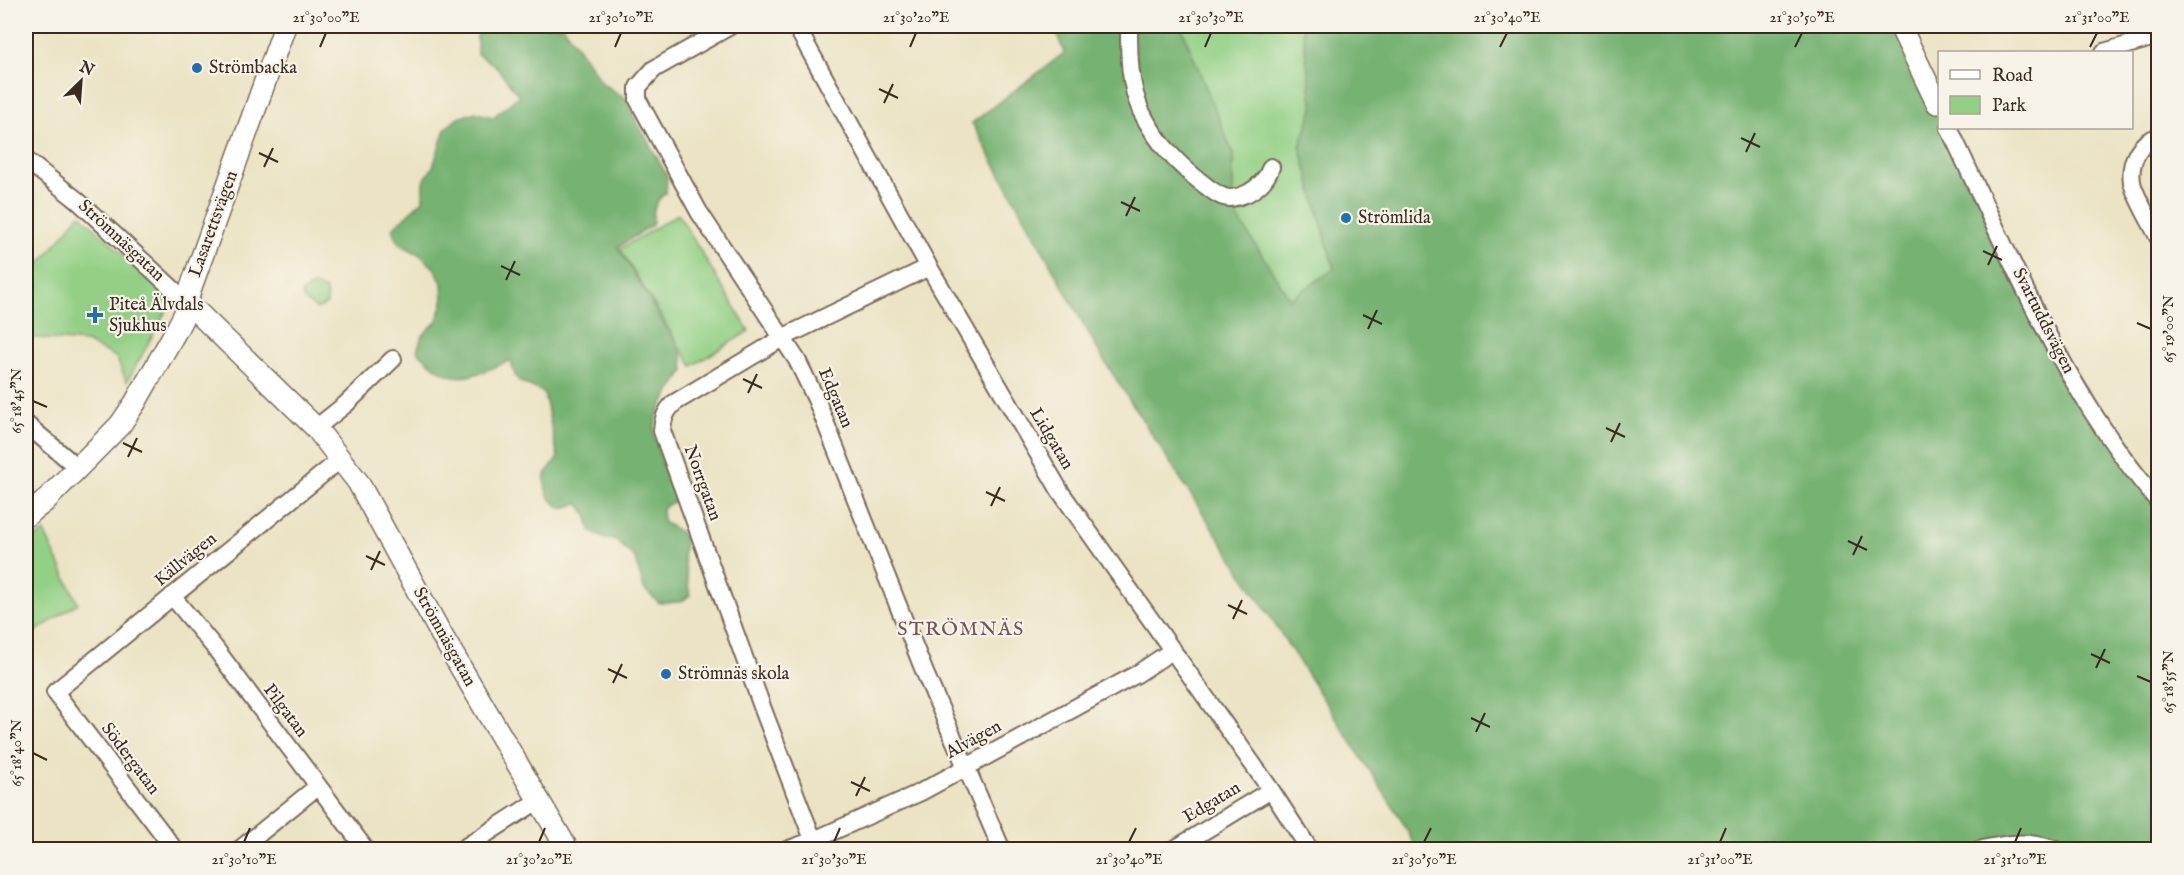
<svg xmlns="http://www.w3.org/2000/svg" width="2184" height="875" viewBox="0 0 2184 875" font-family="'IM FELL English',serif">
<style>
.green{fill:#93d085;stroke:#677d52;stroke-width:1.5}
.forest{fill:#76b272;stroke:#586e48;stroke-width:1.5}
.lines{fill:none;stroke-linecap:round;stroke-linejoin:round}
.minor-casing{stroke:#796b58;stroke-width:20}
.tertiary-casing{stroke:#796b58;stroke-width:24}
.minor{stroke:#fff;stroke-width:16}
.tertiary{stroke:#fff;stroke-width:21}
.ticks{fill:none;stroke:#3b2a1e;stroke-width:2}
.poi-dot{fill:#1f6fb2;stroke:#f7f3e8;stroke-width:2}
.labels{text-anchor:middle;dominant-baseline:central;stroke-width:4.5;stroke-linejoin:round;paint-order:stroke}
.poi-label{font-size:18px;fill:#3b2a1e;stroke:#f7f3e8;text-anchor:start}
.street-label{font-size:18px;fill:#3b2a1e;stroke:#f7f3e8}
.neighbourhood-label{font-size:20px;letter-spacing:1.5px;fill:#735555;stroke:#f7f3e8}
.neatline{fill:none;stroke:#3b2a1e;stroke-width:2}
.ticks-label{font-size:15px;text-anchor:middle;fill:#3b2a1e}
</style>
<rect width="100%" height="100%" fill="#f7f3e8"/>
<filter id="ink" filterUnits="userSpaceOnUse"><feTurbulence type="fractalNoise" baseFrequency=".0167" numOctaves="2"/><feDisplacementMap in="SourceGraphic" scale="12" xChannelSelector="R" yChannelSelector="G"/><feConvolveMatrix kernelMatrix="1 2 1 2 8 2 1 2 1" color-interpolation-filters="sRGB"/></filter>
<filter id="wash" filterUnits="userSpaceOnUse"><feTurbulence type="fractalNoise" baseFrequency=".008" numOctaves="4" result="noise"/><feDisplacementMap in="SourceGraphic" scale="24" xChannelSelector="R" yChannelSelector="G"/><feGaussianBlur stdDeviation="1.35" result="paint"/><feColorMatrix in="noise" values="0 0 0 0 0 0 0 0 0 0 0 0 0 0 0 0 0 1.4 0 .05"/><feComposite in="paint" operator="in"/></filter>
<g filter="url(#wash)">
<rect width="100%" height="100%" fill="#ebe3c3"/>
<path class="green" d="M1098 26H1386L1392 261 1290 299Z
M80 214 172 300 127 382 116 357 86 342 26 337V281Z
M678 214 749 331 692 366 620 249Z
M313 285 326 290 327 304 317 309 303 299 302 292Z
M44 532 78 603 26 638V544Z"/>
<path class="forest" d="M485 26H563L603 84 627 99 629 107 667 176 666 193C655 200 652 211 653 224L618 247 682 354 684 371C672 390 655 409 654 433 654 446 672 485 677 500L662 508 663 522 679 531 686 539 683 554 690 595 681 602 659 603 644 589 635 558 614 539H605L590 531 587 515 578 503 562 509C547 498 544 492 545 474L558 458 544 393C524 381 515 388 511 360 489 369 462 386 439 370 431 365 424 357 417 351L422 336 437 321 443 303 442 283 436 270 419 254 399 244 392 229 423 200V182L433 167 445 129 458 118 475 112 493 117 519 96 495 65 477 54V36Z
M1054 26H1181L1233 154V210L1290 299 1334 269 1300 146 1313 109 1302 26H1900L1939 109 1940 128H1948L2034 310 2158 504V849H1417L1399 816 1103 359 972 123 1064 53Z"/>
</g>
<g filter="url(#ink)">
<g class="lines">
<defs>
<path id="minor" d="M730 26 654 69 638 87V100L699 212 797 360 816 399 925 673 1002 850
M796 26 929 267 1060 491 1271 790 1310 850
M1129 26C1129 54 1129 84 1141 111 1157 143 1178 165 1206 186 1213 191 1221 198 1230 198 1236 198 1243 195 1248 193 1259 187 1267 179 1271 167
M2104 52 2158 36
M1949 128C2010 256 2064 393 2158 501
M2158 137C2139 142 2129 162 2132 182 2134 195 2152 224 2158 237
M26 160 77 200 188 303
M26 424 78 468
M316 428 346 404 393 359
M172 596 215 648 366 850
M175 850 55 692 341 459
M239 850 318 786
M461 850 539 800
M787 850 814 840 921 792 1137 674 1173 650
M817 850 764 712 662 431C663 419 665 412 674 403L784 337 929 267
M1173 850 1271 790
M1979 850C2006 843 2029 840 2056 850"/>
<path id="tertiary" d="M1900 26 1937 103
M188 303 316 428 358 482 441 634 568 850
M26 516 43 503 120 425 135 403 177 329 185 313 190 290 285 26"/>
</defs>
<use href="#minor" class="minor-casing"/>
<use href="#tertiary" class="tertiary-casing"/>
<use href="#minor" class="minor"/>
<use href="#tertiary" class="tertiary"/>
</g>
</g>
<path class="ticks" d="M320 47 326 33M615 47 621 33M910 47 916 33M1205 47 1211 33M1500 47 1507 33M1795 47 1802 33M2090 47 2097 33M879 89 898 98M884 103 893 84M1741 138 1760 147M1746 152 1755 133M259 153 278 162M264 167 273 148M1121 202 1140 211M1126 216 1135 197M1983 251 2002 260M1988 265 1997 246M501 266 520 275M506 280 515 261M1363 315 1382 324M2137 323 2151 329M1368 329 1377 310M743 379 762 388M748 393 757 374M33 401 47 407M1606 428 1625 437M1611 442 1620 423M123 443 142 452M128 457 137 438M986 492 1005 501M991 506 1000 487M1848 541 1867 550M1853 555 1862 536M366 556 385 565M371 570 380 551M1228 605 1247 614M1233 619 1242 600M2091 654 2110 663M2096 668 2105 649M608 669 627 678M2137 676 2151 682M613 683 622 664M1471 718 1490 727M1476 732 1485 713M33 753 47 760M851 782 870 791M856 796 865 777M244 842 250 828M539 842 545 828M834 842 840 828M1129 842 1136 828M1424 842 1431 828M1720 842 1726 828M2015 842 2021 828"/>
<g class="poi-dot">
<circle cx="197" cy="68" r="6"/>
<circle cx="1346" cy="218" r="6"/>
<path d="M92 306h6v6h6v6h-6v6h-6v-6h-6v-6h6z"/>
<circle cx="666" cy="674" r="6"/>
</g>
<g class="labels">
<g class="poi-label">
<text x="209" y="68">Strömbacka</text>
<text x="1358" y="218">Strömlida</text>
<text x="109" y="305">Piteå Älvdals<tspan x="109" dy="21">Sjukhus</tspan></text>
<text x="678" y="674">Strömnäs skola</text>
</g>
<g class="street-label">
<text transform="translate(214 224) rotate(-70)">Lasarettsvägen</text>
<text transform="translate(121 241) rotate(43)">Strömnäsgatan</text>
<text transform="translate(2043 321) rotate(63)">Svartuddsvägen</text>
<text transform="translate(835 398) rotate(67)">Edgatan</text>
<text transform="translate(1051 439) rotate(59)">Lidgatan</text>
<text transform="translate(702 483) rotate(70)">Norrgatan</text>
<text transform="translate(186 560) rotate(-39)">Källvägen</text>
<text transform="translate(444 637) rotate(61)">Strömnäsgatan</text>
<text transform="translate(285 711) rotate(53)">Pilgatan</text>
<text transform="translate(974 740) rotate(-29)">Alvägen</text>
<text transform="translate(130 759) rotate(53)">Södergatan</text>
<text transform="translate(1212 803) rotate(-31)">Edgatan</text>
</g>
<g class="neighbourhood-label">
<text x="961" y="629">STRÖMNÄS</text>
</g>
</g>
<rect width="2184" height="875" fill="none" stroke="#f7f3e8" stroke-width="66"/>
<rect x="1938" y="51" width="195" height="78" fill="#f7f3e8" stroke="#aca397" stroke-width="1.5"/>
<rect x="1950" y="70" width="30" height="9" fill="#ffffff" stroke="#aca397" stroke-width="1.5"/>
<text x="1992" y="81" font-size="18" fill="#3b2a1e">Road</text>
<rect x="1950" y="96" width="30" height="18" fill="#93d085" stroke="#aca397" stroke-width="1.5"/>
<text x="1992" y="111" font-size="18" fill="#3b2a1e">Park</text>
<g transform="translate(81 81) rotate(25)" stroke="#f7f3e8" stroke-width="4.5" paint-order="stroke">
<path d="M0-4.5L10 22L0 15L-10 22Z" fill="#3b2a1e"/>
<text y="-9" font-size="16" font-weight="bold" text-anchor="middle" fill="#3b2a1e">N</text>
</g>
<rect x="33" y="33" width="2118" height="809" class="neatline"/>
<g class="ticks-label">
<text x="326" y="22">21°30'00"E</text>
<text x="621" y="22">21°30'10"E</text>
<text x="916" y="22">21°30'20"E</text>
<text x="1211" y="22">21°30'30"E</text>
<text x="1507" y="22">21°30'40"E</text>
<text x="1802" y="22">21°30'50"E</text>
<text x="2097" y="22">21°31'00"E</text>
<text transform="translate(2168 329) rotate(-90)" y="5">65°19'00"N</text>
<text transform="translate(16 401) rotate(-90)" y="5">65°18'45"N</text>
<text transform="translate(2168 682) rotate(-90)" y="5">65°18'55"N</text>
<text transform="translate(16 753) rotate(-90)" y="5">65°18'40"N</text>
<text x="244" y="864">21°30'10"E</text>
<text x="539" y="864">21°30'20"E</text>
<text x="834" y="864">21°30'30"E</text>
<text x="1129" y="864">21°30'40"E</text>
<text x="1424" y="864">21°30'50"E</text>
<text x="1720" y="864">21°31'00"E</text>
<text x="2015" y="864">21°31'10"E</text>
</g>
</svg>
